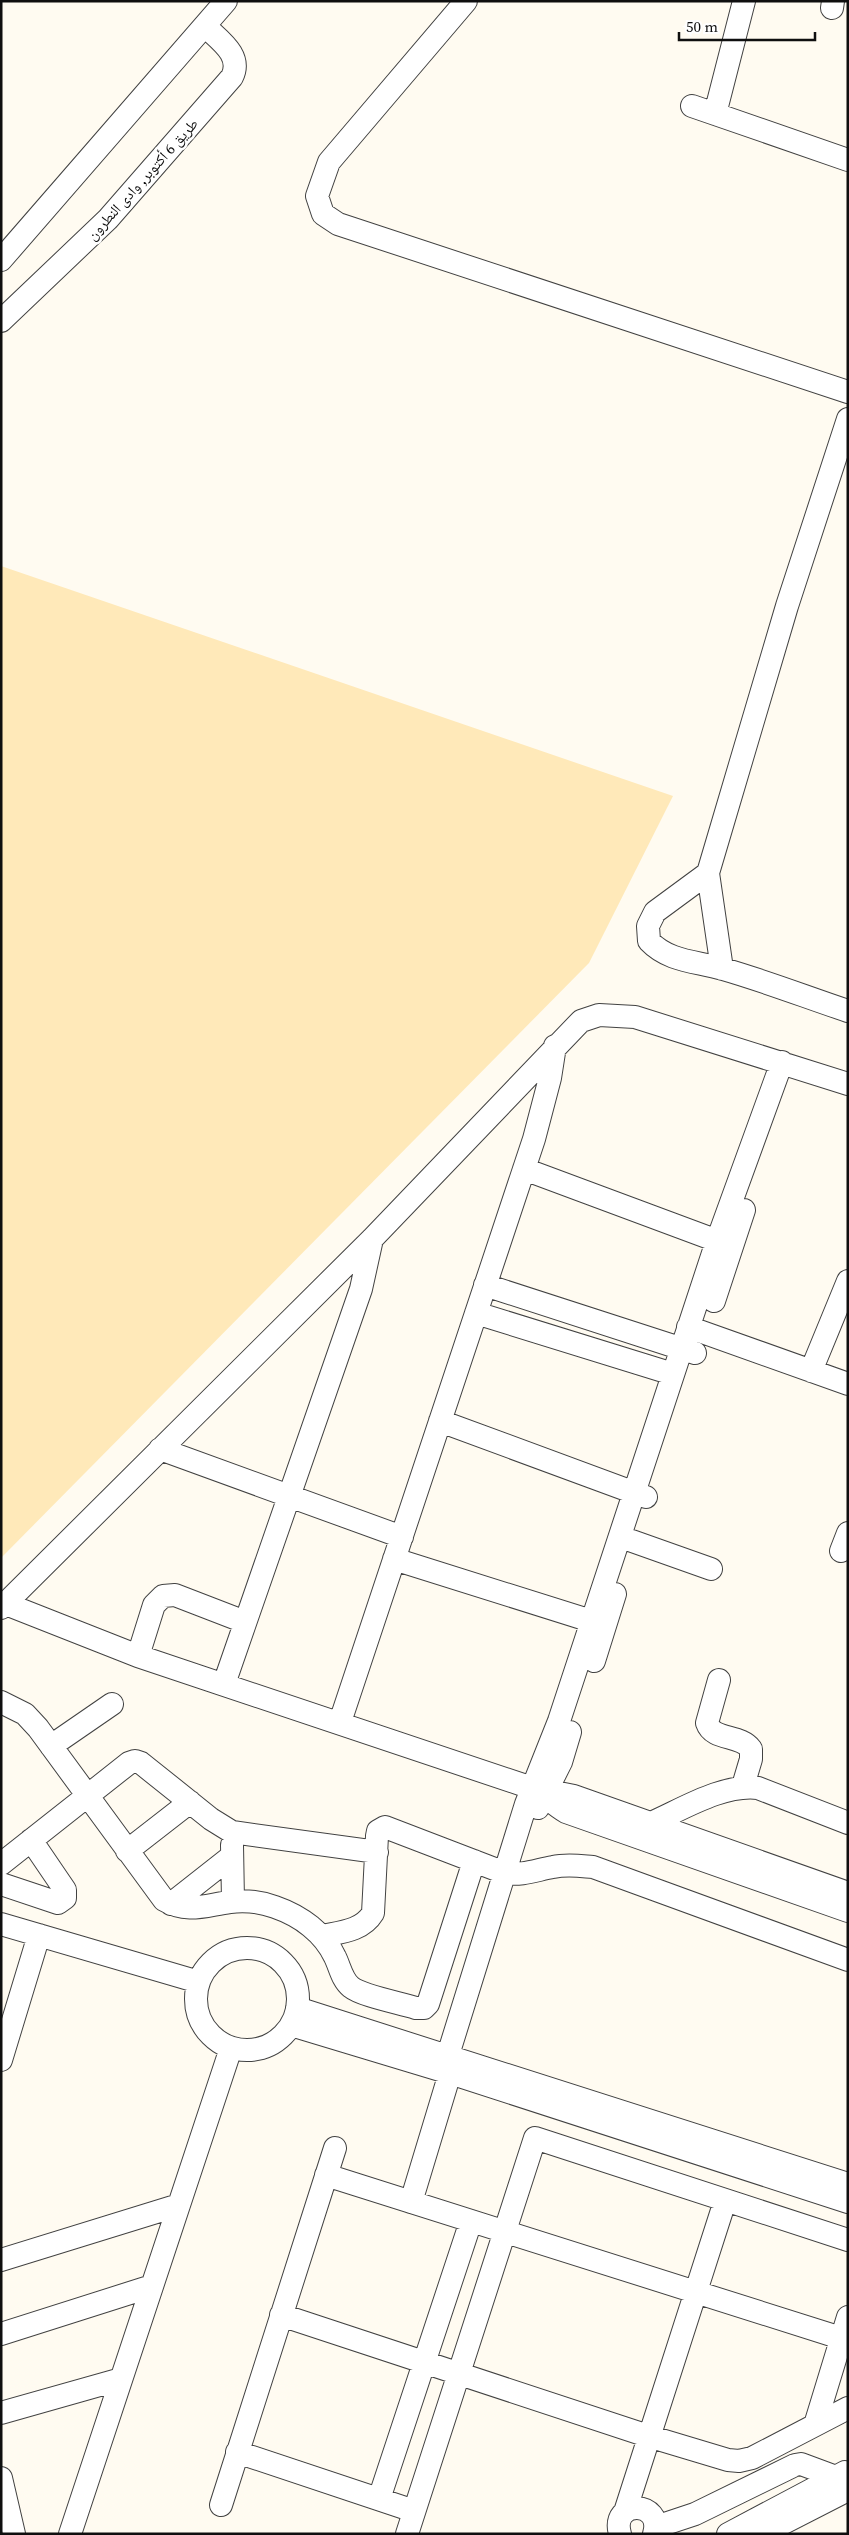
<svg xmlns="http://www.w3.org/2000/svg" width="849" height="2535" viewBox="0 0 849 2535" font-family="'Source Serif 4','Noto Naskh Arabic',serif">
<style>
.sand{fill:#ffe9b9}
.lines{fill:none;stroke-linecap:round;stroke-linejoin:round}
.minor-casing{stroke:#424242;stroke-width:24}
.minor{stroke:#fff;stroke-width:22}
.labels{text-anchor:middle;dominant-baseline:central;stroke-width:5;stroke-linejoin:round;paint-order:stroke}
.street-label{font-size:15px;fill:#0f0f0f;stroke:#fff}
</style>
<rect width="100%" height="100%" fill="#fffbf1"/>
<path class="sand" d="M1 566 673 796 589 963 1 1558Z"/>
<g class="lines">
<defs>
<path id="minor" d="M466 1 329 162 317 196 323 214 338 224 848 392
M832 8 833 1
M692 106 848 160
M715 114 744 1
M1 260 226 1
M1 321 108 219 232 77C243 55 219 40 205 26
M708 873 655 912 648 926 649 941C669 962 696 961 723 969 765 981 806 997 848 1011
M722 969 708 873 787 606 848 419
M524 1169 731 1246
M485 1285 695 1353
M714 1301 744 1210
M476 1313 673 1374
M688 1327 848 1384
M811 1371 848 1281
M440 1421 646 1497
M160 1449 402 1537
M632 1541 711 1569
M841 1551 848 1533
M394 1559 604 1625
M6 1604 138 1656 532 1788C545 1794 553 1805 566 1812L848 1911
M1 1608 372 1239 581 1021 599 1015 635 1017 848 1084
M138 1656 154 1605 163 1596 175 1595 245 1622
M594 1661 615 1594
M719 1680 707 1723C713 1741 740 1734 751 1749V1759L743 1786
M224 1684 361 1289 372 1239
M1 1702 25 1714 38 1728 164 1900C188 1914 206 1905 230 1902 245 1900 261 1902 275 1907 301 1916 324 1933 335 1957 340 1967 342 1980 351 1987 362 1996 401 2003 416 2008H424L428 2004 474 1861
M340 1722 534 1139 550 1078 555 1046
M51 1746 112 1704
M544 1794 559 1793 574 1796 848 1893
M538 1808 561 1762 570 1732
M645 1829 651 1823C683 1809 722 1784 758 1788L848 1823
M232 1845 233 1901
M127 1851 190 1802
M1 1864 129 1763 135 1761 141 1763 211 1819 232 1832 377 1852
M1 1884 58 1903 65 1898V1890L31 1840
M171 1904 232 1856
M1 1924 199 1982
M322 1936C341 1932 362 1931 373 1913L377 1836 378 1831 385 1827 505 1873C522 1876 536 1870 553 1867 567 1864 580 1866 593 1867L848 1960
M196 1999a51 51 0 1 1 102 0a51 51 0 1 1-102 0Z
M297 2008 848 2184
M291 2025 450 2073 848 2202
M1 2060 39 1935
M326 2175 841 2338
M411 2202 450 2073 448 2055 526 1804 559 1721 717 1241 782 1062
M1 2260 179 2205
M281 2315 648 2436 728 2460 739 2461 752 2458 848 2408
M1 2334 152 2286
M1 2413 121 2379
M815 2425 848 2317
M237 2452 414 2511
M1 2478 14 2534
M379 2499 471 2221
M221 2505 335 2148
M625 2512 725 2201
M656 2527 695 2514 795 2465 801 2464 836 2477
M70 2534 231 2048
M407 2534 535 2138 848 2240
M620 2534C610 2499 664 2500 654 2534
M728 2534 845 2472
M762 2534 848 2490"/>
</defs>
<use href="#minor" class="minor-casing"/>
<use href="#minor" class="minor"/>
</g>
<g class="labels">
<g class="street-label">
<text transform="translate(142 179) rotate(-48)">طريق 6 أكتوبر, وادى النطرون</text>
</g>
</g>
<rect width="849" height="2535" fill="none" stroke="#0f0f0f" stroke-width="5"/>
<path d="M679 32v8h136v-8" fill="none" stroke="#0f0f0f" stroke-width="2.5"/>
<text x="686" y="32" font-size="15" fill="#0f0f0f" stroke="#ffffff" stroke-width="4" paint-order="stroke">50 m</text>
</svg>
